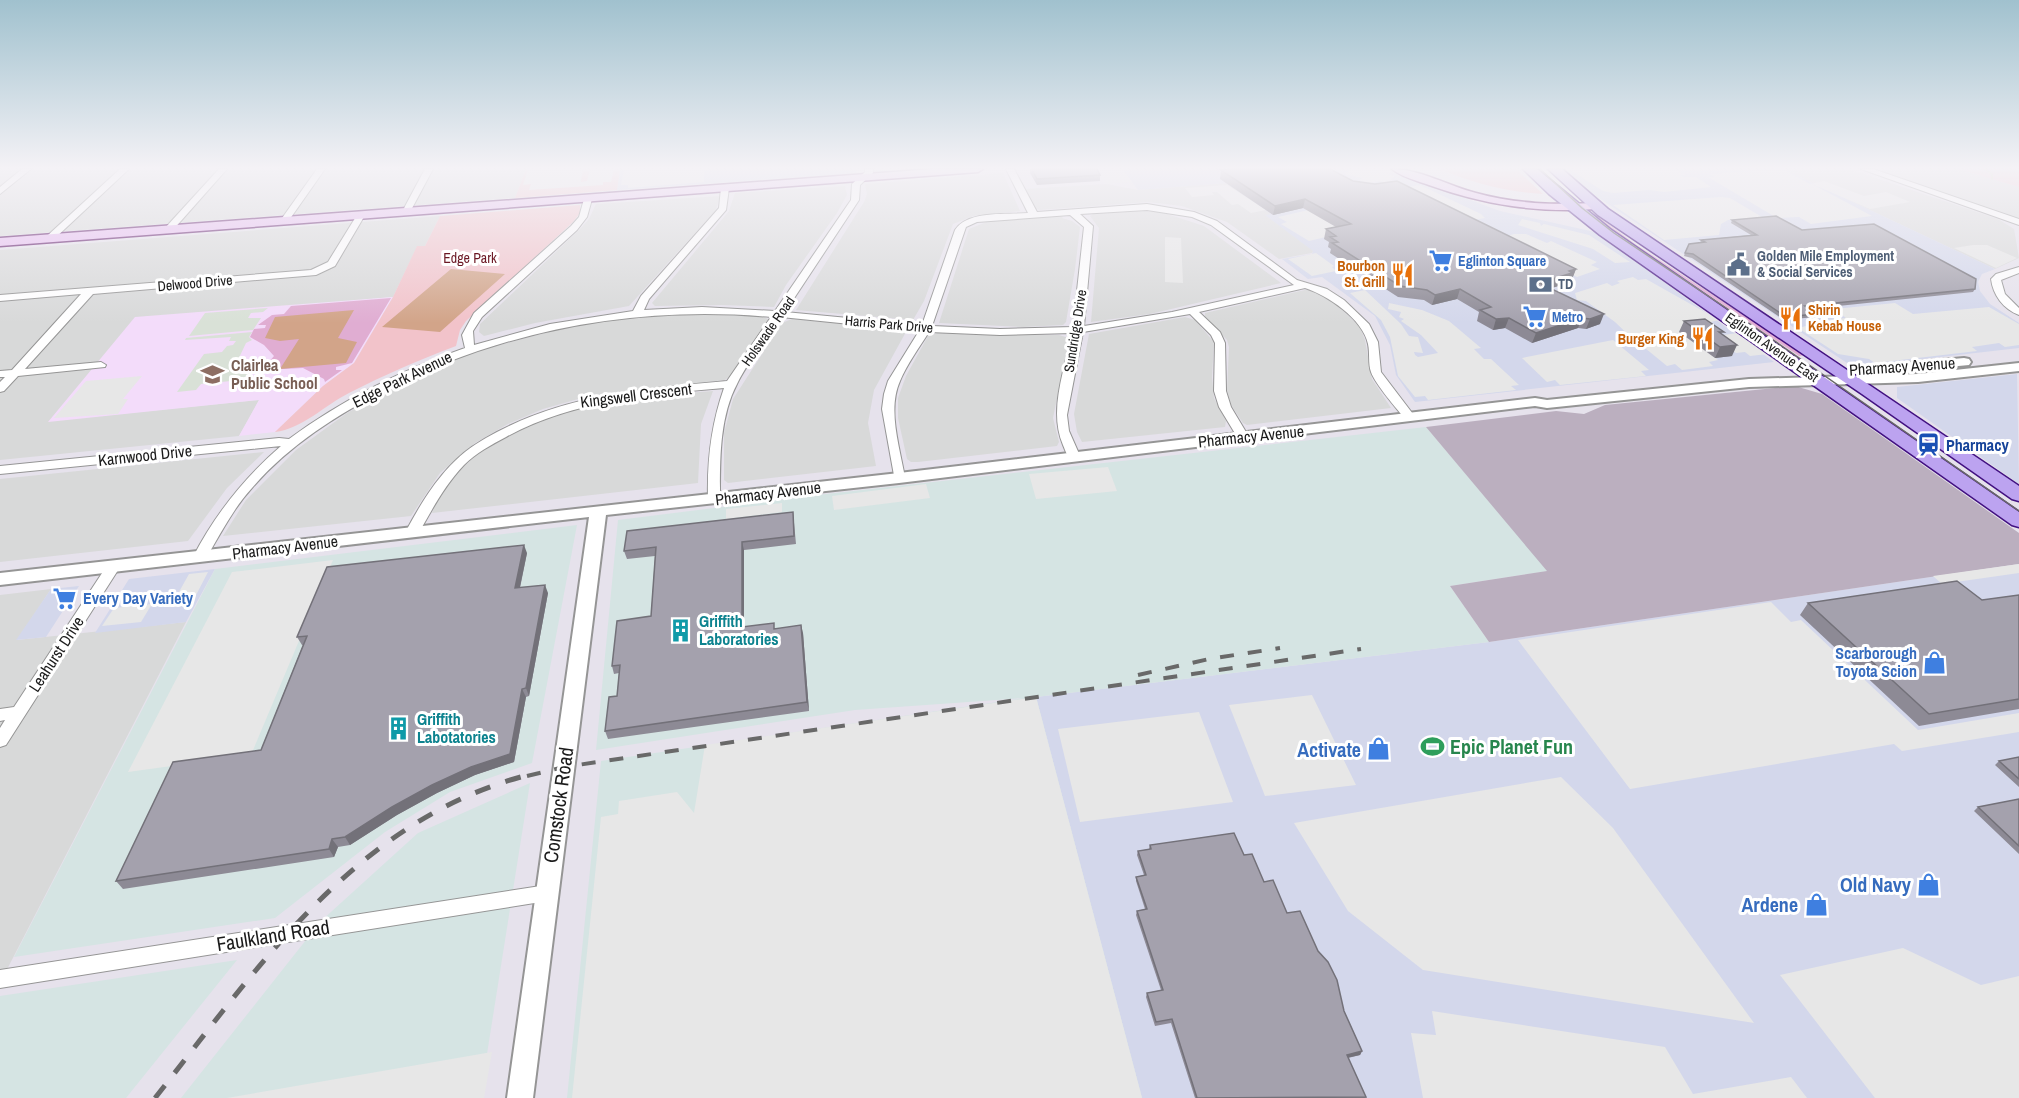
<svg xmlns="http://www.w3.org/2000/svg" width="2019" height="1098" viewBox="0 0 2019 1098" font-family="'Archivo Narrow',sans-serif">
<style>
.residential{fill:#d8d9d9}
.commercial{fill:#d3d7eb}
.industrial{fill:#d5e4e3}
.education{fill:#f3dcfa}
.construction{fill:#bbafbf}
.grass{fill:#e0add2}
.park{fill:#f2c3ca}
.pitch{fill:#d2a489}
.parking{fill:#e7e7e7}
.plaza{fill:#d9e1d7}
.lines{fill:none;stroke-linecap:round;stroke-linejoin:round}
.stream{stroke:#d4d4a7;stroke-width:2}
.minor-casing{stroke:#959595;stroke-width:2}
.tertiary-casing{stroke:#959595;stroke-width:4}
.secondary-casing{stroke:#591163;stroke-width:3}
.primary-casing{stroke:#421181;stroke-width:3}
.minor{fill:#fff;fill-rule:evenodd}
.tertiary{fill:#fff;fill-rule:evenodd}
.secondary{fill:#e7bbf1;fill-rule:evenodd}
.primary{fill:#bca3f0;fill-rule:evenodd}
.tram{stroke:#696969;stroke-width:1.5}
.rail-far1{stroke:#696969;stroke-width:4;stroke-dasharray:14 14;stroke-linecap:butt}
.rail{stroke:#696969;stroke-width:5;stroke-dasharray:16 16;stroke-linecap:butt}
.wall{fill:#8d8a95}
.shaded-wall{fill:#737179}
.building{fill:#a4a1ad;stroke:#737179;stroke-width:1.5}
.labels{text-anchor:middle;dominant-baseline:central;stroke-width:6;stroke-linejoin:round;paint-order:stroke}
.far-service-label{font-size:14px;font-weight:bold;fill:#4e5e75;stroke:#fff;text-anchor:start}
.far-park-label{font-size:14px;fill:#6b1824;stroke:#fff}
.far-shop-label{font-size:14px;font-weight:bold;fill:#366cbe;stroke:#fff;text-anchor:start}
.far-food-label{font-size:14px;font-weight:bold;fill:#c56008;stroke:#fff;text-anchor:end}
.far-street-label{font-size:14px;fill:#1b1b1b;stroke:#fff}
.education-label{font-size:16px;font-weight:bold;fill:#785e54;stroke:#fff;text-anchor:start}
.street-label{font-size:16px;fill:#1b1b1b;stroke:#fff}
.transit-label{font-size:16px;font-weight:bold;fill:#164399;stroke:#fff;text-anchor:start}
.shop-label{font-size:16px;font-weight:bold;fill:#366cbe;stroke:#fff;text-anchor:start}
.culture-label{font-size:16px;font-weight:bold;fill:#0d838f;stroke:#fff;text-anchor:start}
.near-leisure-label{font-size:20px;font-weight:bold;fill:#27864d;stroke:#fff;text-anchor:start}
.near-shop-label{font-size:20px;font-weight:bold;fill:#366cbe;stroke:#fff;text-anchor:end}
.near-street-label{font-size:20px;fill:#1b1b1b;stroke:#fff}
</style>
<rect width="100%" height="100%" fill="#e6e2ec"/>
<path class="residential" d="M0 169H526L515 198 0 236Z
M1783 169H1849L1998 219 2014 229 2019 258 1995 269Z
M1874 169H1958L2019 187V219Z
M1003 173 1020 211 973 216 953 224 924 301 913 320 796 310 864 202 867 194 865 184Z
M1226 183 1272 213 1314 250 1312 253 1279 259 1227 222 1182 206 1148 202 1040 210 1036 209 1025 189 1106 184 1138 190Z
M845 186 847 195 837 213 786 285 774 307 721 305 655 306 652 303 729 211 735 193Z
M720 196 716 210 629 306 535 323 484 336 479 332 480 324 580 229 589 219 596 204Z
M1143 211 1161 212 1204 226 1281 283 1150 314 1091 322 1099 228 1090 216 1093 214Z
M440 216 425 246 417 247 393 297 350 301 49 421 259 400 239 436 0 460V250Z
M1054 216 1063 217 1062 218 1072 221 1080 227 1075 269 1066 322 1063 325 1023 327 939 323 969 229 989 221Z
M1309 289 1318 291 1337 305 1360 327 1365 340 1372 379 1391 408 1247 425 1243 423 1231 405 1227 390 1229 347 1227 340 1205 317V313Z
M706 313 762 316 770 320 730 376 725 380 589 396 543 409 508 424 475 443 440 473 411 516 223 536 246 500 296 450 347 413 413 377 477 351 571 326 648 315Z
M1185 317 1195 320 1214 342 1212 377 1214 398 1226 421 1225 427 1082 442 1077 432 1074 414 1089 334Z
M792 319 907 330 874 390 868 423 876 466 728 483 724 480V433L733 399 782 323Z
M937 333 984 335H1059L1069 338 1053 418 1059 442 1057 446 918 462H911L907 459 898 418V398L906 376 928 336Z
M713 391 701 424 698 483 432 513 439 496 457 473 475 456 498 440 555 413 633 397Z
M264 452 227 488 188 541 0 562V479Z
M51 589 17 640 186 622 0 983V595Z"/>
<path class="commercial" d="M620 169H856L857 173 617 190Z
M1122 169H1387L1500 211 1595 232 1774 362 1415 402 1396 375 1390 345 1375 316 1322 277 1308 279 1282 259 1312 254 1313 251 1265 215 1271 214 1226 183 1138 190Z
M1564 169H1783L1995 269 1982 274 1978 282 1980 291 1990 304 2019 323V348L1853 367 1590 192Z
M2017 374 2019 484 1897 398V387Z
M2019 564V1098H1142L1036 697 1489 642Z
M215 569 186 622 95 633 129 579Z
M79 586 46 637 16 640 51 589Z"/>
<path class="industrial" d="M1426 427 1548 571 1450 586 1489 642 1036 697 1142 1098H567L601 761 1024 698 855 710 596 750 618 520 826 494Z
M577 525 532 763 450 792 385 832 275 918 14 957 215 569Z
M530 783 480 1098H181L321 921 418 833Z
M237 960 126 1098H0V996Z"/>
<path class="education" d="M393 297 354 363 323 386 275 432 239 436 259 400 48 422 135 317Z"/>
<path class="construction" d="M1795 386 1822 394 2019 533V564L1489 642 1450 586 1547 571 1426 427 1556 411 1584 414 1605 405Z"/>
<path class="grass" d="M1588 214H1595L1635 244 1805 355 1799 356Z
M391 298 352 363 336 367V370H342L325 382 324 379 303 368 262 370 274 356 264 345 250 337 254 329 265 328 266 325H258L272 315 284 314 291 306Z"/>
<path class="park" d="M526 169H620L617 190 515 198Z
M1439 169H1516L1543 194C1506 192 1474 183 1439 169Z
M1958 169H2019V187Z
M580 205V213L573 222 466 321 460 330 456 346C419 360 384 375 349 393 325 405 302 429 275 432L323 386 354 363 393 297 417 246H425L440 216Z"/>
<path class="pitch" d="M451 269 505 274 440 332 382 327Z
M354 310 338 338 357 342 346 363 280 369 299 339 280 341 265 338 275 317Z"/>
<path class="parking" d="M528 169H583L581 182 587 181 590 169H614L611 182H603V185L529 190 531 184 523 185Z
M624 169H708L704 170V182L628 188V185H621Z
M1097 169H1122L1132 182 1106 184Z
M1352 169H1385L1393 172 1388 174 1395 176 1387 183 1380 181 1368 183 1359 180 1362 178 1345 174Z
M1569 169H1676L1685 175H1680L1683 177H1696L1711 187 1664 192 1649 190 1613 193 1603 191Z
M1782 169 1810 184 1824 181 1864 196 1886 192 1910 202 1870 209 1812 184 1872 216 1811 224 1799 217 1777 218 1708 177H1714L1710 174Z
M1227 185 1266 210 1251 213 1238 204 1232 205 1217 192H1212L1214 195 1192 197 1185 188Z
M1420 185 1481 214 1485 218 1468 221 1406 187Z
M1721 197 1730 198 1762 217 1728 220 1721 224 1719 235 1664 240 1613 205Z
M1330 205 1347 232 1309 241 1281 224 1287 222 1278 217Z
M1522 219 1540 223 1541 226 1544 224 1589 235 1630 262 1615 263 1593 249 1518 225Z
M1514 234H1526L1547 243 1551 241 1597 262 1591 265 1600 269 1577 277 1504 242 1507 236Z
M1165 237 1181 238 1183 283 1165 282Z
M1973 245H1987L2017 258 1996 268 1954 248Z
M1316 253 1334 266 1332 267 1336 271 1312 276 1288 259Z
M1633 277 1638 280 1646 279 1719 320 1711 322 1716 326 1679 330 1718 360 1709 362 1713 366 1682 370 1675 364 1667 366 1645 348 1650 345 1640 346 1615 322 1586 301 1577 300 1575 293 1607 283 1612 286 1620 283 1617 281Z
M1365 290 1401 324 1409 336 1418 337 1423 353 1414 352 1415 355 1418 357 1438 353 1421 335 1401 321 1404 319 1399 317 1401 312 1388 309 1389 303 1422 310 1449 321 1481 348 1474 349 1484 359H1491L1519 385 1511 386 1516 390 1428 400 1425 396 1415 397 1398 376 1390 337 1381 320 1350 293Z
M1895 303 1913 314 1989 307 2019 324V345L2005 347 1999 343 1972 347 1977 351 1875 363 1869 359 1838 354 1798 328 1810 325 1806 322 1846 318 1834 309Z
M1738 333 1768 354 1750 356 1745 352 1736 353 1724 344 1723 335Z
M1613 340 1649 370 1641 371 1646 376 1560 385 1555 380 1547 382 1522 358Z
M142 376 123 399H128L118 414 54 418 86 381Z
M1108 467 1117 491 1036 499 1029 474Z
M926 484 930 498 834 510 832 496Z
M782 503V512L726 519V509Z
M333 560 251 755 128 772 232 572Z
M2019 564V573L1942 584 1933 576Z
M208 572 195 597 175 599 189 574Z
M1771 602 1791 622 1801 620 1918 730 2019 713V732L1902 751 1894 744 1630 789 1518 640Z
M152 604 141 622 102 626 114 608Z
M1312 695 1356 785 1265 796 1229 705Z
M1036 697 1142 1098H572L601 817 618 814 619 801 677 792 694 813 705 745Z
M1199 712 1233 802 1080 822 1058 729Z
M1561 777 1613 828 1754 1023 1423 970 1348 911 1294 823Z
M1903 948 1981 985 2019 976V1098H1875L1780 975Z
M1432 1011 1665 1047 1693 1094 1791 1077 1807 1098H1423L1411 1033 1436 1035Z
M492 1052 484 1098H227Z"/>
<path class="plaza" d="M268 308 263 312 251 313 248 318H261L253 330 189 336 205 313Z
M252 332 249 337 252 340 246 343 237 362 254 371 241 380 201 384 196 390 177 392 204 354 222 352 227 346 233 345 236 341H229L231 337 185 340 186 338Z"/>
<g class="lines">
<path class="stream" d="M1984 169 1992 174V179"/>
<defs>
<path id="minor" d="M22 169H31L0 194V187Z
M120 169H129L53 240H47V236Z
M219 169H227L172 231H166V227Z
M317 169H325L287 223H281L280 221Z
M425 169H433L410 212 403 214 402 212Z
M865 169H873V173L860 185 859 200 785 312 922 325 955 230C968 210 1006 215 1028 213L1006 169H1014L1037 212 1147 204 1194 212 1217 221 1297 280 1327 289 1344 300 1369 324 1378 342 1381 372 1416 418 1414 420H1406C1397 409 1375 384 1371 372 1368 364 1370 353 1368 344 1363 319 1327 295 1305 288L1199 312 1220 332 1225 343 1226 391 1231 407 1249 437 1243 441 1239 440 1219 407 1214 391 1215 343 1211 335 1190 314 1083 332 1067 415 1069 431 1080 456 1074 460C1067 458 1066 452 1063 445 1048 410 1065 369 1072 333L1000 335 929 332C919 348 907 364 900 381 887 410 900 448 905 478L899 482 895 481 882 409 884 394 888 381 919 331 781 317C767 339 748 361 737 384 719 418 720 462 720 499L719 502 714 503 708 499C707 460 711 425 724 388 648 395 574 400 506 437 491 445 476 453 464 465 444 486 432 510 418 534H408L406 531C420 505 435 480 456 460 468 448 482 440 497 432 569 394 648 388 727 381L771 317C638 305 507 329 387 389 337 415 289 445 252 488 232 510 220 535 205 560L200 561 193 557C216 513 244 478 281 446L0 474V466L279 438 289 439C342 400 402 370 465 348L462 335 474 313 571 226 579 217 584 199 588 196 592 199 587 217 577 230 482 317 473 331 474 345 550 324 633 311 641 296 719 208 721 188 725 186 729 188 726 210 649 299 644 310 702 307 775 311 851 200 852 184 865 172ZM1147 210 1192 217 1211 225 1294 285 1172 312 1084 326 1093 226 1080 214ZM1070 215 1084 227 1073 327 1000 329 932 326 966 227 977 222Z
M1861 169H1873L2019 219V225Z
M361 212 365 215 335 266 316 275 93 294 25 369 101 362 106 365 105 367 18 376 4 391 0 392V382L5 377H0V371L12 370 81 294 0 301V295L311 270 328 262 357 215Z
M2019 267V273L2001 280 2005 294 2019 308V315C2003 309 1993 295 1991 279L1996 274Z
M113 562 120 567 6 745 0 747V728L5 720 0 721V709L14 707 108 564Z
M547 885 554 887 556 893 554 899 547 901 0 988V970Z"/>
<path id="tertiary" d="M1964 358 1969 359 1971 362 1969 365 1885 373 1878 369 1885 365Z
M2019 363V371L1918 382 1749 387 1547 408 1535 406 899 483 606 515 533 1098H507L589 517 0 585V573L899 473 1535 398 1547 400 1749 379 1918 374Z"/>
<path id="secondary" d="M933 169H983L978 172 0 246V238Z
M1392 169C1420 169 1448 186 1476 193 1516 204 1555 205 1596 203L1602 206 1596 209C1537 213 1485 205 1429 185 1418 181 1401 177 1392 169Z"/>
<path id="primary" d="M1523 169H1537L1610 229 2019 512V527L2012 525 1600 235 1549 194Z
M1548 169H1562L1608 209 2019 486V501L2012 499 1862 394 1598 215Z"/>
</defs>
<use href="#minor" class="minor-casing"/>
<use href="#tertiary" class="tertiary-casing"/>
<use href="#secondary" class="secondary-casing"/>
<use href="#primary" class="primary-casing"/>
<use href="#minor" class="minor"/>
<use href="#tertiary" class="tertiary"/>
<use href="#secondary" class="secondary"/>
<use href="#primary" class="primary"/>
<path class="tram" d="M1540 169 1582 208 1614 233 1756 328 2019 511"/>
<path class="rail-far1" d="M1138 675 1209 659 1280 648
M527 776 564 767 1361 649"/>
<path class="rail" d="M155 1098C259 966 358 817 532 774"/>
</g>
<path class="wall" d="M1030 169H1097L1100 175V181L1037 185 1030 173Z
M1221 170 1353 181 1576 269 1572 279 1569 280 1568 283 1551 288 1600 324 1586 329 1578 328 1532 343 1505 328 1493 330 1477 321 1479 312 1457 299 1432 305 1424 300 1398 297 1330 253 1331 249 1328 247 1329 242 1324 239 1326 229 1336 227 1303 208 1273 215 1220 179Z
M1732 220 1802 230 1975 289 1973 292 1809 309 1816 314 1815 317 1784 320 1692 258 1684 256 1685 253 1700 243 1701 240 1751 235 1731 223Z
M1684 321 1722 335 1732 356 1715 358 1679 332Z
M793 512 796 544 744 550V627L775 629 803 633 809 711 608 739 605 731 617 696 619 673 614 674 612 666 651 616 655 556 627 559 624 551Z
M527 553 520 588 548 593 529 696 526 697 514 762 475 775 437 793 397 815 350 845 338 847 334 857 123 889 116 881 261 750 303 645H302L297 637Z
M2019 595V709L1919 726 1800 615 1808 603 1982 600Z
M2019 757V787L1995 765 1999 761Z
M2019 799V854L1974 811 1978 807Z
M1150 845 1244 855 1287 913 1344 1011 1362 1051 1360 1055 1348 1058 1366 1098H1195L1171 1023 1155 1026 1146 997 1147 993 1161 990 1136 915 1137 911 1145 909 1136 881V877L1144 875 1137 855 1138 851 1149 849Z"/>
<path class="shaded-wall" d="M1305 199 1303 208 1273 215 1275 206Z
M1576 269 1572 279 1569 280 1568 283 1536 293 1539 283Z
M1460 289 1457 299 1432 305 1435 295Z
M1604 314 1600 324 1586 329 1590 319Z
M1509 318 1505 328 1493 330 1496 319Z
M1582 318 1578 328 1532 343 1536 333Z
M1737 345 1732 356 1715 358 1720 347Z
M742 542 744 550V635L742 627Z
M524 545 527 553 518 596 515 588Z
M545 585 548 593 529 696 526 688Z
M801 625 803 633 809 711 807 702Z
M522 689 526 697 514 762 475 775 437 793 397 815 350 845 345 837Z
M332 839 338 847 334 857 329 849Z
M1362 1051 1360 1055 1346 1058 1347 1055Z"/>
<path class="building" d="M1032 169H1097L1100 175 1037 179Z
M1234 169H1330L1353 181 1375 184 1397 181 1576 269 1569 271 1572 273 1539 283 1604 314 1590 319 1582 318 1536 333 1509 318 1496 319 1480 310 1491 307 1460 289 1435 295 1427 290 1400 286 1332 243 1338 242 1330 237 1336 236 1326 229 1351 224 1305 199 1275 206 1221 170Z
M1776 216 1802 230 1874 224 1976 279 1975 289 1805 306 1816 314 1786 317 1693 254 1685 253 1689 244 1705 242 1701 240 1757 235 1732 220Z
M1705 319 1724 332H1719L1737 345 1720 347 1684 321Z
M793 512 794 536 742 542V627L774 623V629L801 625 807 702 605 731 609 697 617 696 620 665 612 666 617 621 651 616 656 547 624 551 627 531Z
M524 545 515 588 545 585 526 688 522 689 510 754 471 767 432 785 392 807 345 837 332 839 329 849 116 881 173 762 261 750 307 636 297 637 327 567Z
M1957 581 1982 600 2019 595V699L1929 714 1808 603Z
M2019 757V779L1999 761Z
M2019 799V846L1978 807Z
M1234 833 1244 855 1252 854 1264 882 1273 880 1287 913 1300 911 1318 951 1328 962 1337 980 1344 1011 1362 1051 1347 1055 1366 1097 1197 1098 1172 1019 1156 1022 1147 993 1163 990 1137 911 1147 909 1136 877 1146 875 1138 851 1151 849 1150 845Z"/>
<linearGradient id="sky" x2="0" y2="1"><stop stop-color="#a0c1ce"/><stop offset="0.52" stop-color="#f4f2f6"/><stop offset="1" stop-color="#f4f2f6" stop-opacity="0"/></linearGradient>
<rect width="2019" height="323" fill="url(#sky)"/>
<defs>
<symbol id="supermarket-bare" viewBox="-9 -9 18 18"><path d="M-6-5.5h2.5l.6 2H6L4.5 2H-2.5L-4.4-4H-6ZM-1.5 3.2a1.3 1.3 0 1 0 .1 0ZM3 3.2a1.3 1.3 0 1 0 .1 0Z" fill="#3f7fe0" stroke="#fff" stroke-width="2.5" paint-order="stroke"/></symbol>
<symbol id="civic-bare" viewBox="-9 -9 18 18"><path d="M-.6-6.5H3V-4.5H.6V-3L4-1V1h2V6H-6V1h2V-1L-.6-3ZM-1.2 2.5V6h2.4V2.5Z" fill="#5c6f8a" stroke="#fff" stroke-width="2.5" paint-order="stroke"/></symbol>
<symbol id="restaurant-bare" viewBox="-9 -9 18 18"><path d="M-5-6h1v4h1v-4h1v4h1v-4h1v5L-1.5 .5V6h-2V.5L-5-1ZM5-6V6H3V1.5H1.5Q1.5-4 5-6Z" fill="#e8710a" stroke="#fff" stroke-width="2.5" paint-order="stroke"/></symbol>
<symbol id="bank-bare" viewBox="-9 -9 18 18"><path d="M-6-4H6V4H-6ZM0-2.3a2.3 2.3 0 1 0 0 4.6a2.3 2.3 0 1 0 0-4.6Z" fill="#5c6f8a" stroke="#fff" stroke-width="2.5" paint-order="stroke"/></symbol>
<symbol id="school-bare" viewBox="-9 -9 18 18"><path d="M0-5L7-2L0 1L-7-2ZM-4 1L0 2.5L4 1V4Q0 6-4 4Z" fill="#8d6e63" stroke="#fff" stroke-width="2.5" paint-order="stroke"/></symbol>
<symbol id="station-bare" viewBox="-9 -9 18 18"><path d="M-3-6H3Q5-6 5-4V2Q5 4 3 4L4.5 6H3L1.5 4h-3L-3 6H-4.5L-3 4Q-5 4-5 2V-4Q-5-6-3-6ZM-3.5-4v3h7v-3ZM-3.5 1v1.5H-2V1ZM2 1v1.5H3.5V1Z" fill="#1a4fb4" stroke="#fff" stroke-width="2.5" paint-order="stroke"/></symbol>
<symbol id="building-bare" viewBox="-9 -9 18 18"><path d="M-4-6H4V6H1V3H-1V6H-4ZM-2.5-4.3h1.7v1.8h-1.7ZM.8-4.3h1.7v1.8H.8ZM-2.5-1h1.7V.8h-1.7ZM.8-1h1.7V.8H.8Z" fill="#0f9aa8" stroke="#fff" stroke-width="2.5" paint-order="stroke"/></symbol>
<symbol id="shop-bare" viewBox="-9 -9 18 18"><path d="M-5-2.5h2.3a2.7 3.5 0 0 1 5.4 0H5L5.5 6h-11ZM-1.5-2.5h3a1.5 2.3 0 0 0-3 0Z" fill="#3f7fe0" stroke="#fff" stroke-width="2.5" paint-order="stroke"/></symbol>
<symbol id="stadium-bare" viewBox="-9 -9 18 18"><path d="M0-5a6.5 5 0 1 0 0 10a6.5 5 0 1 0 0-10ZM-3.5-1.8h7v3.6h-7Z" fill="#2e9e5b" stroke="#fff" stroke-width="2.5" paint-order="stroke"/></symbol>
</defs>
<g fill-rule="evenodd">
<use href="#supermarket-bare" x="1424" y="244" width="33" height="33"/>
<use href="#civic-bare" x="1722" y="248" width="33" height="33"/>
<use href="#restaurant-bare" x="1386" y="258" width="33" height="33"/>
<use href="#bank-bare" x="1524" y="268" width="33" height="33"/>
<use href="#supermarket-bare" x="1518" y="300" width="33" height="33"/>
<use href="#restaurant-bare" x="1774" y="302" width="33" height="33"/>
<use href="#restaurant-bare" x="1686" y="322" width="33" height="33"/>
<use href="#school-bare" x="196" y="358" width="33" height="33"/>
<use href="#station-bare" x="1912" y="428" width="33" height="33"/>
<use href="#supermarket-bare" x="48" y="582" width="33" height="33"/>
<use href="#building-bare" x="664" y="614" width="33" height="33"/>
<use href="#shop-bare" x="1918" y="646" width="33" height="33"/>
<use href="#building-bare" x="382" y="712" width="33" height="33"/>
<use href="#stadium-bare" x="1416" y="730" width="33" height="33"/>
<use href="#shop-bare" x="1362" y="732" width="33" height="33"/>
<use href="#shop-bare" x="1912" y="868" width="33" height="33"/>
<use href="#shop-bare" x="1800" y="888" width="33" height="33"/>
</g>
<g class="labels">
<g class="far-service-label">
<text x="1757" y="256">Golden Mile Employment<tspan x="1757" dy="16">&amp; Social Services</tspan></text>
<text x="1558" y="284">TD</text>
</g>
<g class="far-park-label">
<text x="470" y="258">Edge Park</text>
</g>
<g class="far-shop-label">
<text x="1458" y="261">Eglinton Square</text>
<text x="1552" y="317">Metro</text>
</g>
<g class="far-food-label">
<text x="1385" y="266">Bourbon<tspan x="1385" dy="16">St. Grill</tspan></text>
<text x="1808" y="310" text-anchor="start">Shirin<tspan x="1808" dy="16">Kebab House</tspan></text>
<text x="1684" y="339">Burger King</text>
</g>
<g class="far-street-label">
<text transform="translate(195 283) rotate(-5)">Delwood Drive</text>
<text transform="translate(889 324) rotate(5)">Harris Park Drive</text>
<text transform="translate(768 331) rotate(-55)">Holswade Road</text>
<text transform="translate(1075 331) rotate(-81)">Sundridge Drive</text>
<text transform="translate(1772 347) rotate(35)">Eglinton Avenue East</text>
</g>
<g class="education-label">
<text x="231" y="365">Clairlea<tspan x="231" dy="18">Public School</tspan></text>
</g>
<g class="street-label">
<text transform="translate(1902 366) rotate(-4)">Pharmacy Avenue</text>
<text transform="translate(402 379) rotate(-26)">Edge Park Avenue</text>
<text transform="translate(636 395) rotate(-7)">Kingswell Crescent</text>
<text transform="translate(1251 436) rotate(-6)">Pharmacy Avenue</text>
<text transform="translate(145 455) rotate(-6)">Karnwood Drive</text>
<text transform="translate(768 493) rotate(-7)">Pharmacy Avenue</text>
<text transform="translate(285 547) rotate(-7)">Pharmacy Avenue</text>
<text transform="translate(56 654) rotate(-57)">Leahurst Drive</text>
</g>
<g class="transit-label">
<text x="1946" y="445">Pharmacy</text>
</g>
<g class="shop-label">
<text x="83" y="598">Every Day Variety</text>
<text x="1917" y="653" text-anchor="end">Scarborough<tspan x="1917" dy="18">Toyota Scion</tspan></text>
</g>
<g class="culture-label">
<text x="699" y="621">Griffith<tspan x="699" dy="18">Laboratories</tspan></text>
<text x="417" y="719">Griffith<tspan x="417" dy="18">Labotatories</tspan></text>
</g>
<g class="near-leisure-label">
<text x="1450" y="746">Epic Planet Fun</text>
</g>
<g class="near-shop-label">
<text x="1361" y="749">Activate</text>
<text x="1911" y="884">Old Navy</text>
<text x="1798" y="904">Ardene</text>
</g>
<g class="near-street-label">
<text transform="translate(558 805) rotate(-82)">Comstock Road</text>
<text transform="translate(273 935) rotate(-9)">Faulkland Road</text>
</g>
</g>
</svg>
